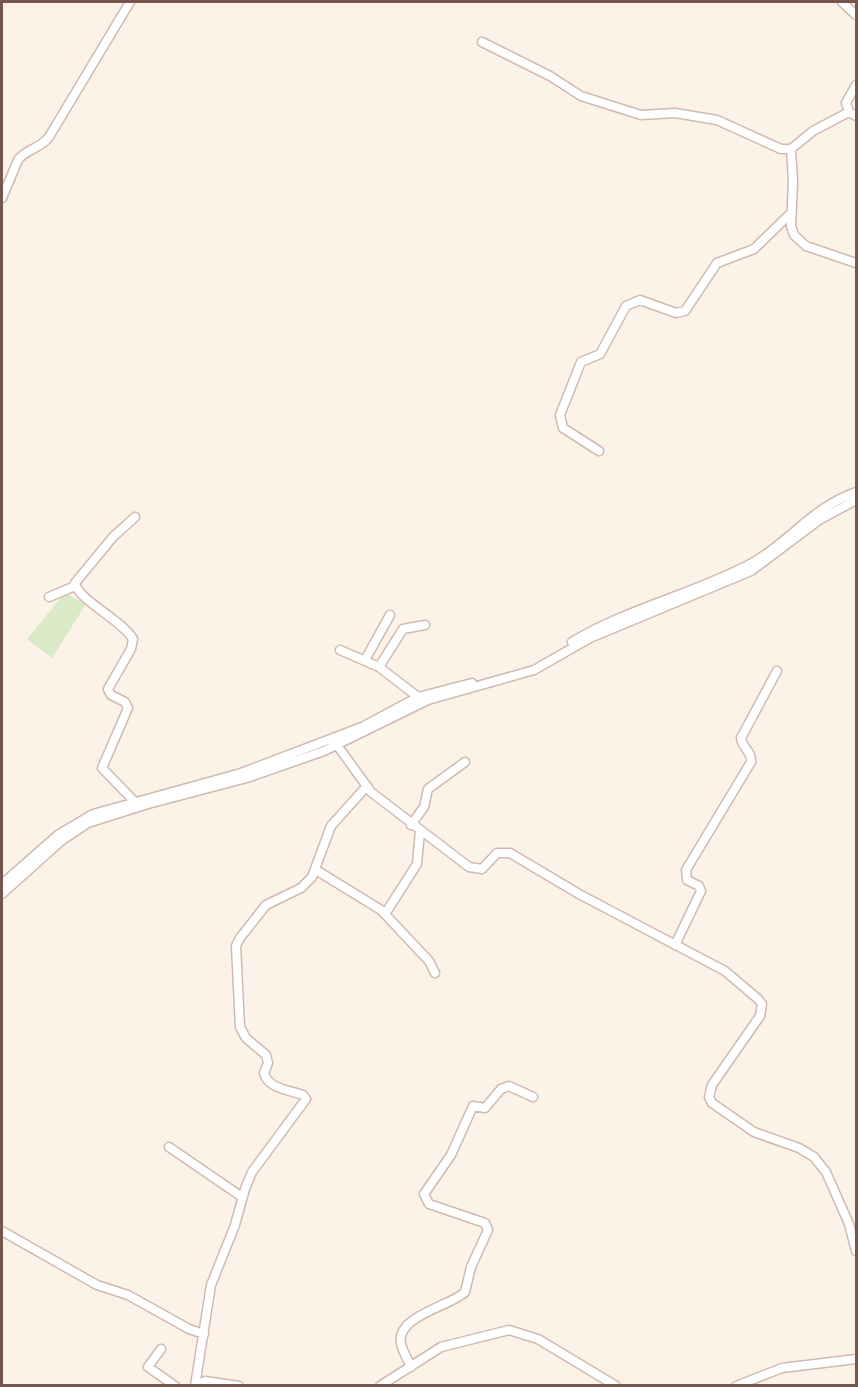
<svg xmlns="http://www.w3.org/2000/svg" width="858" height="1387" viewBox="0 0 858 1387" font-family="'Space Grotesk',sans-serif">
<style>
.green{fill:#daeac6}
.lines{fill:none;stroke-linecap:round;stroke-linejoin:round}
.minor-casing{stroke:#d0bab0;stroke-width:11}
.minor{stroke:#fff;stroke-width:8}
</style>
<rect width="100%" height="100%" fill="#fcf2e8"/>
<path class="green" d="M65 593 86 604 52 658 27 639Z"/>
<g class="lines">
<defs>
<path id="minor" d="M842 2 856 15
M482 42 550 76 581 96 641 115 675 113 717 120 781 149H791L813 131 849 112
M856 85 846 103 849 112 856 116
M791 149 793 182 791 226 794 235 806 246 856 263
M2 198 18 160C26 149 40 149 49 137L130 2
M599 451 563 428 560 415 581 362 600 354 626 306 640 300 676 313 685 311 717 263 754 249 791 213
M49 597 75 586
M572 642C628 608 694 594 752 563 791 541 810 509 856 492
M340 650 379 667 418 697
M365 660 390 615
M379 667 403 629 425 625
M337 745 371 792 469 867 482 869 497 853H510L579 894 725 971 758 999 762 1004 760 1016 712 1085 709 1097 712 1103 754 1132 799 1148 814 1157 826 1172 849 1224 856 1251
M134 801 102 768 128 708 125 702 111 695 108 689 131 649 133 639C122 620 78 600 75 583L113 537 135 517
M411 825 424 807 428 789 465 762
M316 870 381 910 429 961 435 973
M2 884 58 835 93 814 241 773 362 727 418 697 472 683
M2 894 61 841 88 823 148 804 247 778 324 751 428 700 534 670 590 638 751 571 819 520 856 500
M385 914 417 864 420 831
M675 945 701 891 699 886 687 880 686 870 751 762C752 751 742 748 741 738L777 671
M169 1147 242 1197
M2 1231 97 1285 128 1295 189 1329 204 1334
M161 1349 148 1367 175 1386
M411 1367C408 1360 403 1352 401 1344 395 1316 451 1306 465 1292L471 1267 488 1230 485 1223 429 1204 424 1194 451 1155 473 1106 485 1108 501 1089 509 1086 533 1097
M195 1386 211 1285 235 1225 245 1189 252 1172 306 1099 303 1095C290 1090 268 1089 264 1073L268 1063 266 1055 246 1038 240 1027 236 946 240 938 266 905 301 888 312 877 331 826 366 787
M195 1386 205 1381 239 1386
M380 1386 441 1347 509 1330 538 1339 616 1386
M736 1386 782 1368 856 1359"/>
</defs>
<use href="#minor" class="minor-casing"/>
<use href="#minor" class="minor"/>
</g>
<rect width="858" height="1387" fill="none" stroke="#76554c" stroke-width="6"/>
</svg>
